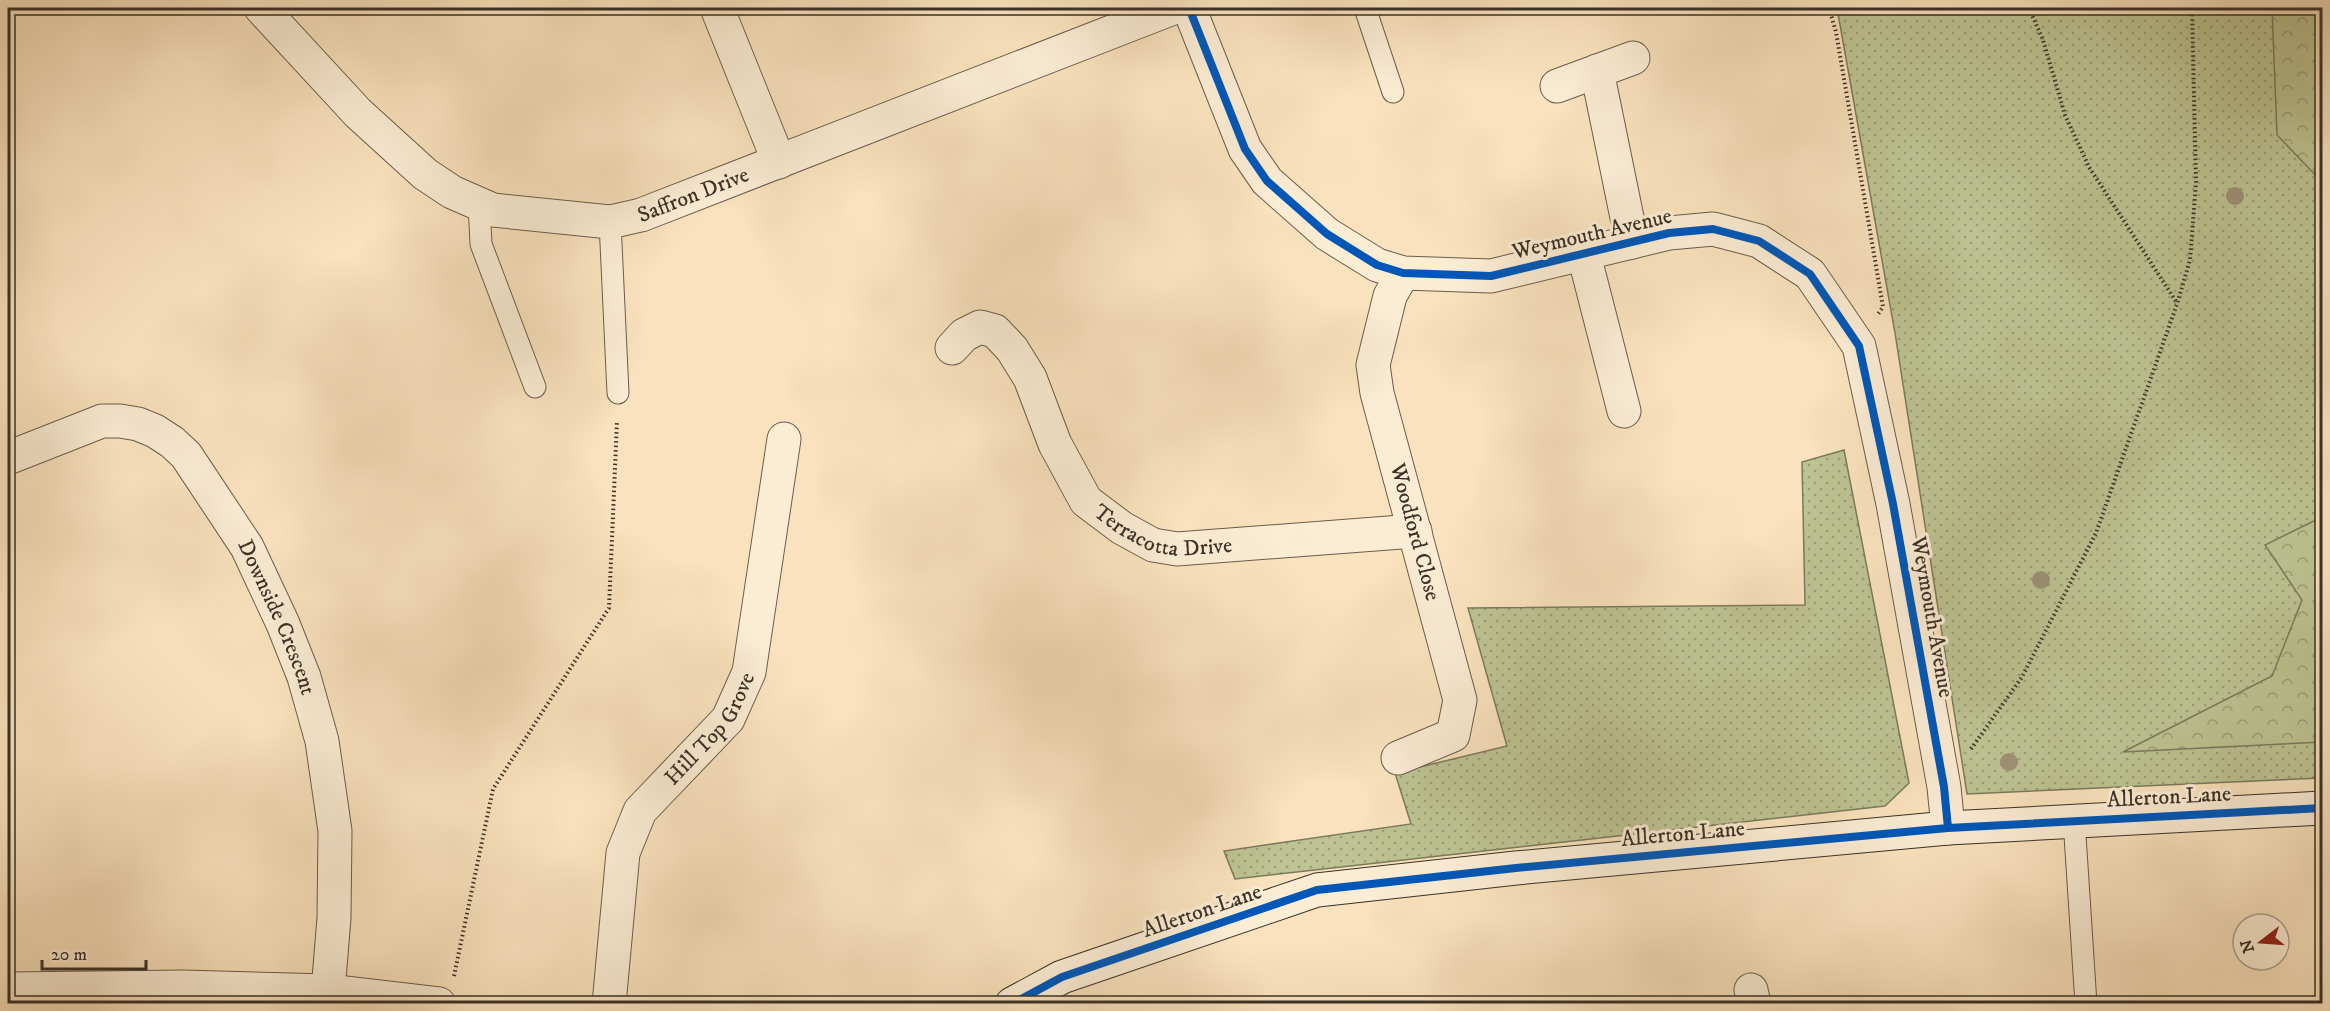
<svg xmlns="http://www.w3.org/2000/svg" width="2330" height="1011" viewBox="0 0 2330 1011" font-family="'IM FELL DW Pica',serif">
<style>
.grass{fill:url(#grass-dots);stroke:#7c7a5c;stroke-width:1.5}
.forest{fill:url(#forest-crowns);stroke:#7c7a5c;stroke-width:1.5}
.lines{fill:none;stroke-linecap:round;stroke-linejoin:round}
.lane-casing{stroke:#6a5d4c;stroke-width:23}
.street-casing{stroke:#6a5d4c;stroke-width:35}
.secondary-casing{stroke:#3a3127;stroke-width:35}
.path{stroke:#3a3127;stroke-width:4;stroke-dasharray:1.5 3;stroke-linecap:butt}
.lane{stroke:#fbecd4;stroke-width:21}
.street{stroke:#fbecd4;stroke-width:33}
.secondary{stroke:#fbecd4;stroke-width:33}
.cycleway-casing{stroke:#fbecd4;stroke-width:11}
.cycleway{stroke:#0057b8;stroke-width:8}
.tree{fill:#9e9176}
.labels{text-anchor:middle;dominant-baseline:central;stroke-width:6;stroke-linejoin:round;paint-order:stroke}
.street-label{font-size:22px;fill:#3a3127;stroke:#fbecd4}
</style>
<defs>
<pattern id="grass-dots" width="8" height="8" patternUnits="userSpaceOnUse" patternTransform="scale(1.5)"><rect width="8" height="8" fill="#bdc392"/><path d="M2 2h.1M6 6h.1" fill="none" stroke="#9b9f77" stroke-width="1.8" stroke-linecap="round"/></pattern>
<pattern id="forest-crowns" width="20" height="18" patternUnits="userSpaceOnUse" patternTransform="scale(1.5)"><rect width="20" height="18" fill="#bdc392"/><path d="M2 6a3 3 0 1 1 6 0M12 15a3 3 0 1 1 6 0" fill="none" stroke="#9b9f77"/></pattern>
</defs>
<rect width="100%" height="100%" fill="#f9e2bd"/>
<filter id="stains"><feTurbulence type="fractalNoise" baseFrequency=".00333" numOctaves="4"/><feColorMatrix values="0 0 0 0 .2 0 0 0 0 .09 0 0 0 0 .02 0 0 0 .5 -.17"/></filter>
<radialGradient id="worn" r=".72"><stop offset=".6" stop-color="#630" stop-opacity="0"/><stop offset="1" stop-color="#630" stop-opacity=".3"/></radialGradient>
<path class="grass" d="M1837 8H2322V778L1967 794 1895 333Z
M1844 450 1909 783 1885 806 1235 879 1224 851 1411 824 1395 773 1507 746 1468 608 1805 605 1802 462Z"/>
<path class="forest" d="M2272 8H2322V182L2277 135Z
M2322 517V742L2123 752 2272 676 2302 600 2265 545Z"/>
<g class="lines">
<defs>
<path id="lane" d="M1365 8 1393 92
M479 204 481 244 535 387
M610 222 618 393
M2074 820 2086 1004"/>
<g id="street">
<path id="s1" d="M261 8 358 113 425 174 452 192 493 210 610 222 641 215 1173 8"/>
<path d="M717 8 779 162"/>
<path d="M1189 8 1245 149 1267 181 1327 234 1377 265 1403 273 1491 276 1669 233 1713 229 1759 241 1810 274 1859 346 1893 504 1944 787 1948 828"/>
<path d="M1597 71 1632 242"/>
<path d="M1557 86 1633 58"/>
<path d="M1584 255 1624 411"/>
<path id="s2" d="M952 348 964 335 980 327 995 331 1012 349 1030 378 1055 444 1086 501 1122 528 1153 545 1177 549 1415 531"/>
<path id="s3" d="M8 458 102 421H120L138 424 155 431 172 442 186 455 247 547 283 624 304 677 322 741 335 831 334 918 328 991"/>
<path d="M1398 758 1453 735 1460 700 1377 393 1373 365 1390 296 1403 273"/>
<path d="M8 989 183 987 328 991 439 1004"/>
<path d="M1751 990 1754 1004"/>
<path id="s4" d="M609 1004 623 853 640 811 728 719 749 672 784 439"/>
</g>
<path id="secondary" d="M1012 1004 1062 977 1317 890 1516 868 1948 828 2322 808"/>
</defs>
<use href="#lane" class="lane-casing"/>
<use href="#street" class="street-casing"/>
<use href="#secondary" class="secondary-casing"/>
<path class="path" d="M1829 8 1836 32 1883 307 1878 314
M2029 8 2043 40 2065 115 2089 167 2177 303
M1971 749 2022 677 2096 533 2177 304 2190 260 2196 183 2192 8
M454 976 493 789 609 608 617 421"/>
<use href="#lane" class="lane"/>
<use href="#street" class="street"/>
<use href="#secondary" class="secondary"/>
<defs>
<path id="cycleway" d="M1189 8 1245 149 1267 181 1327 234 1377 265 1403 273 1491 276 1669 233 1713 229 1759 241 1810 274 1859 346 1893 504 1944 787 1948 828
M1012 1004 1062 977 1317 890 1516 868 1948 828 2322 808"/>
</defs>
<use href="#cycleway" class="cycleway-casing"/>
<use href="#cycleway" class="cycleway"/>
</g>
<g class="tree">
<circle cx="2235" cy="196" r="9"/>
<circle cx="2041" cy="580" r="9"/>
<circle cx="2009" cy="762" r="9"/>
</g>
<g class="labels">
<g class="street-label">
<text stroke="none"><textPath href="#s1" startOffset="516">Saffron Drive</textPath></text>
<text transform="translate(1592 234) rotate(-13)">Weymouth Avenue</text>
<text stroke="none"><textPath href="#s2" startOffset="332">Terracotta Drive</textPath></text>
<text transform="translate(1415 532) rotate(75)">Woodford Close</text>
<text transform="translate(1932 617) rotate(80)">Weymouth Avenue</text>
<text stroke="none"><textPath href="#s3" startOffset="382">Downside Crescent</textPath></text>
<text stroke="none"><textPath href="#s4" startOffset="306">Hill Top Grove</textPath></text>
<text transform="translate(2169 797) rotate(-3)">Allerton Lane</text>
<text transform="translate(1683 834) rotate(-5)">Allerton Lane</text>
<text transform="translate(1202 911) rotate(-19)">Allerton Lane</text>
</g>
</g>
<rect width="2330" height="1011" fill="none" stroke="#f9e2bd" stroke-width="30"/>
<rect x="9" y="9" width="2312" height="993" fill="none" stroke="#3a3127" stroke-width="3"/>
<rect x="15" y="15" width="2300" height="981" fill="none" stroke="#3a3127" stroke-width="1.5"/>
<g transform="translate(2261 942) rotate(253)"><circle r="28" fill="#fbecd4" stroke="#aea18f" stroke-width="1.5"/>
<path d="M0-4.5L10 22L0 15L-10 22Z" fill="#8f2418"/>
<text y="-9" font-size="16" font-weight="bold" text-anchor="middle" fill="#3a3127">N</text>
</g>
<path d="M42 960v9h104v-9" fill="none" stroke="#3a3127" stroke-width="3"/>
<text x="51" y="960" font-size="18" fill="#3a3127" stroke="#fbecd4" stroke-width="4.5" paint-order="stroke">20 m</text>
<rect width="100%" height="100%" filter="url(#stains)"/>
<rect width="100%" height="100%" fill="url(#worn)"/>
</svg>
